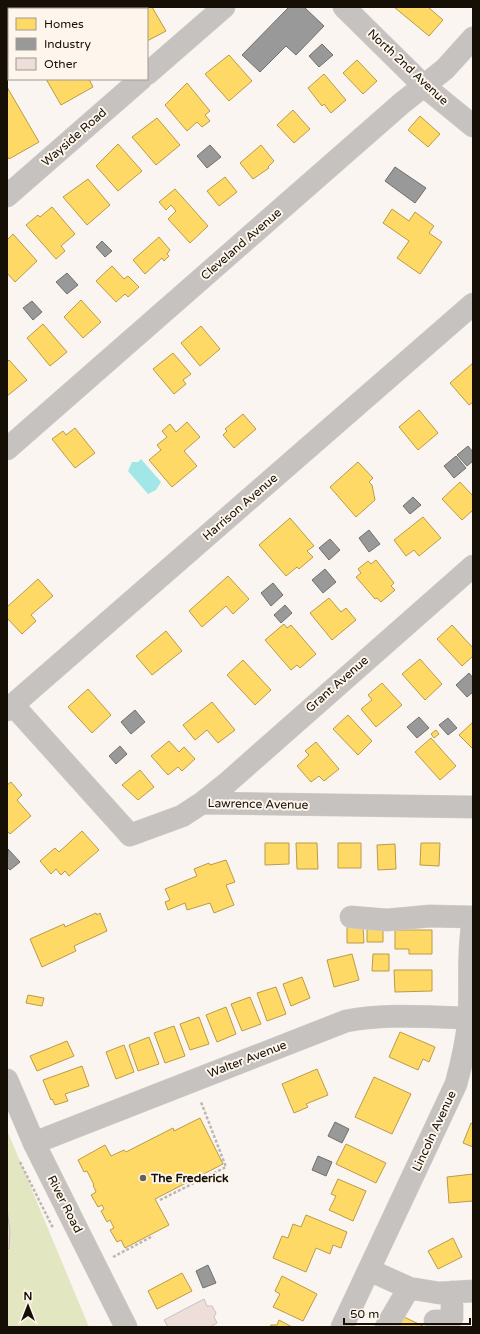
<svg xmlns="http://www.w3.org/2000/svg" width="480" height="1334" viewBox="0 0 480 1334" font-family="'Varela Round',sans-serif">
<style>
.green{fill:#e3e7c1}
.water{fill:#a2e7e7}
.homes{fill:#ffd966;stroke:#b99c49}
.industry{fill:#999;stroke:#71706d}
.building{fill:#eddeda;stroke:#cac1be}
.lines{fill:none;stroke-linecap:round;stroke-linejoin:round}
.minor-casing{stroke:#d5d0cb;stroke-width:23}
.path{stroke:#bbb8b4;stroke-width:2.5;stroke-dasharray:3 2;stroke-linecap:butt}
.minor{stroke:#c5c2bf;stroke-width:22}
.poi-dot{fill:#656058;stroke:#fef6ec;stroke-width:1.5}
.labels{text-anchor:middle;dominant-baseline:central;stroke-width:4;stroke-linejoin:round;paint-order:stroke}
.street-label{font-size:12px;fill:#150f06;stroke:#fef6ec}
.poi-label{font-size:12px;font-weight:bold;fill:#150f06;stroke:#fef6ec;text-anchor:start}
</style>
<rect width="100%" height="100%" fill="#faf5f0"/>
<path class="green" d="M7 1130 89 1327H7Z"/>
<path class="water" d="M141 459 161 482 156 490 148 494 128 471 132 462H138Z"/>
<path class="homes" d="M7 7H29L27 9H9V23L7 21Z
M110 7H152L166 31 147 41V9H111Z
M394 7H428L443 20 429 36Z
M229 55 252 81 229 101 205 74Z
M357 60 377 81 363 94 343 73Z
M324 74 346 100 331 113 324 104 322 106 308 88Z
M46 79H89L93 87 61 105Z
M187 83 210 111 205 115 210 121 202 127 197 122 187 131 165 105Z
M7 87 39 142 9 159 7 156Z
M293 110 310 129 294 143 277 125Z
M420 116 440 134 428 147 408 130Z
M157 118 180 145 156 165 132 137Z
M118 144 142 171 118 191 96 166Z
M261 145 274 161 268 167 269 168 253 179 240 163Z
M225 177 237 192 219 206 207 191Z
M88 179 110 205 87 225 63 197Z
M175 189 208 226 190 243 168 219 176 211 171 205 166 210 159 202Z
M52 207 75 234 61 246 65 251 56 259 26 225 38 215 40 217Z
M392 209 409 221 415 212 434 226 429 233 442 242 420 274 397 258 409 241 383 223Z
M13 234 37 261 15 282 7 273V240Z
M159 237 170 250 167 254 169 256 164 261 162 258 145 274 133 260Z
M112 266 124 279 128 276 139 287 128 297 125 294 116 302 96 281Z
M81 300 101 322 83 338 64 317Z
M43 324 67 352 50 366 27 338Z
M201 326 220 349 200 366 181 343Z
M173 353 191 374 183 380 186 384 174 394 153 369Z
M9 360 27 380 7 396V362Z
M473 363V402L469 405 450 383Z
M419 410 438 433 418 450 399 427Z
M243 414 256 429 234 448 223 435 227 431 225 429Z
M187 422 200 437 184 451 197 466 172 487 149 460 161 450 157 445 167 437 162 431 170 424 176 432Z
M75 428 95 453 75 468 52 439 63 431 66 435Z
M358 462 373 478 369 482 372 485 375 500 356 517 330 487Z
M460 482 473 496V510L462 520 442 499Z
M423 517 441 538 419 556 414 550 406 556 394 540Z
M290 518 314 546 307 551 313 557 299 569 297 567 286 576 259 545Z
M376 560 394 583 391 586 395 590 381 602 377 598 375 599 356 577 361 573 358 569 368 561 371 564Z
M228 576 249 599 233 614 226 606 202 627 189 611Z
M38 579 53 596 31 615 36 621 22 634 7 618V607Z
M329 598 341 612 346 608 356 620 332 640 310 613Z
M284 624 287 628 291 625 316 654 300 668 297 665 291 670 265 640Z
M452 625 473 648V656L462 666 437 639Z
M166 631 182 651 152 675 136 656Z
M420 659 442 684 425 700 402 674Z
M243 660 271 690 255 705 227 675Z
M382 683 402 705 376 727 361 709 372 700 368 695Z
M88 689 111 715 92 733 68 707Z
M212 702 235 730 218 743 207 730 195 740 183 725Z
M348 715 372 741 358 755 333 729Z
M473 722V749L459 735Z
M436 730 439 734 434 738 431 734Z
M431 738 456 766 440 780 415 752Z
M169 741 179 752 184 747 195 759 182 771 178 767 168 775 151 756Z
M316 742 339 769 324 781 319 776 311 782 297 766 309 755 305 751Z
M140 770 154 787 138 800 122 785Z
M11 782 22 795 17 800 31 816 10 834 7 831V785Z
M82 831 99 850 69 876 65 871 61 875 56 869 51 874 40 861 55 848 59 852Z
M265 843H289V864L265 865Z
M296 843H317L318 869H297Z
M338 843H361V868H338Z
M421 843H440L439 866 420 865Z
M395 844 396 869 378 870 377 845Z
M226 860 235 882 226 885 234 905 214 913 210 903 187 910 185 903 168 910 165 902 170 900 165 889 197 876 194 869 209 863 210 865Z
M96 913 97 915 100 913 107 931 74 946 76 951 42 967 30 939 64 924 65 927Z
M367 925H383V942H367Z
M347 926H363L364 943H347Z
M395 930H432V954H409V949H395Z
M352 954 359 980 334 987 327 960Z
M373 954H389V971H372Z
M394 970H432V991L395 992Z
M302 977 310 998 291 1006 283 984Z
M276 987 286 1014 267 1021 257 993Z
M28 995 44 998 42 1006 26 1003Z
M250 997 261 1024 242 1031 231 1004Z
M226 1007 236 1034 217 1042 206 1015Z
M199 1017 209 1044 190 1050 180 1024Z
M174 1026 185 1056 165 1063 154 1033Z
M400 1032 435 1047 429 1062 423 1059 418 1070 389 1057Z
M149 1037 159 1064 138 1071 129 1045Z
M67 1041 74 1056 37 1071 30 1056Z
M124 1045 134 1072 116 1079 106 1052Z
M82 1066 89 1086 65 1094 68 1101 55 1105 52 1099 51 1100 43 1080Z
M317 1069 328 1095 306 1104 308 1107 294 1113 282 1084Z
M374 1077 411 1094 392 1134 355 1117Z
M200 1118 223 1164 155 1199 169 1225 125 1248 121 1240 117 1242 110 1230 114 1228 110 1220 107 1222 101 1211 104 1209 102 1205 98 1207 91 1195 96 1192 93 1185H94L87 1171 84 1172 78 1160 105 1145 111 1156 124 1150 126 1152 173 1128 174 1131Z
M471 1123 473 1124V1147L463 1143Z
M346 1144 386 1163 376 1183 336 1164Z
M473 1174V1201L449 1203 447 1177Z
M338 1179 366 1191 353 1221 329 1210 336 1196 331 1194Z
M306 1215 347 1232 341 1248 333 1245 330 1254 316 1248 306 1272 273 1258 282 1236 288 1238 293 1224 301 1227Z
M453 1238 462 1257 438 1269 428 1251Z
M182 1273 192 1291 157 1309 148 1291Z
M282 1276 317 1294 303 1321 273 1307 280 1294 275 1291Z
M404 1317 425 1327H399Z
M279 1320 292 1327H269L271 1325H277Z"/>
<path class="industry" d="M289 7H304L324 26 296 55 286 46 260 72 242 55Z
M322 44 333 55 319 67 309 56Z
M210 145 221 157 207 168 197 156Z
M395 167 426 188 415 203 385 181Z
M102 241 112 251 105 257 96 247Z
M67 273 78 285 67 294 56 282Z
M32 301 42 312 33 320 23 308Z
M468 446 473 452V461L467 466 457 455Z
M456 456 466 468 454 478 444 466Z
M413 497 421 505 410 514 403 506Z
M369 530 380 544 369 552 359 538Z
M330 539 340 550 329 560 319 548Z
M325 569 336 582 323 593 312 580Z
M273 583 283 595 271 606 261 593Z
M285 605 292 613 281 623 274 615Z
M469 673 473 678V692L467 697 456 685Z
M135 710 145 722 131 734 121 722Z
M419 717 429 728 417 738 407 727Z
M448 718 457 728 448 735 439 725Z
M120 746 127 754 116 764 109 756Z
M8 849 20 862 10 870 7 867Z
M335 1122 349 1129 342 1143 328 1136Z
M318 1156 332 1162 326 1176 312 1170Z
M208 1265 216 1283 203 1288 196 1271Z"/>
<path class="building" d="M7 1209 10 1232 9 1249 7 1248Z
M204 1299 207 1306H212L216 1313 214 1317 217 1323 210 1327H168L164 1320Z"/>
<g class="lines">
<defs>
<path id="minor" d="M78 7 80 9
M344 7 424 86 473 126
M147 74 224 7
M7 196 141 79
M7 449 402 103 445 69 473 38
M13 705 130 835 182 816 202 803 473 807
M7 710 473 304
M202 803 227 783 473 566
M351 917 387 920 430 916 473 917
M7 1080 34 1143 126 1327
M34 1143 346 1021C386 1013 428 1017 469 1018
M369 1270 409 1288 439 1293 473 1291
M435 1321H449L452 1318V1292
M342 1327 456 1084C462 1062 467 1040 469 1017 471 986 467 953 473 922
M386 1327 409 1288"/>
</defs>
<use href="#minor" class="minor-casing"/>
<path class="path" d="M20 1162 53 1228
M160 1200 226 1167 201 1102
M113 1257 153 1236"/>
<use href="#minor" class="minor"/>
</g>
<circle class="poi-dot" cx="143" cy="1178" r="4"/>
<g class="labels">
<g class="street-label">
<text transform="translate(408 67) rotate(43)">North 2nd Avenue</text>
<text transform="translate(74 137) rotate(-41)">Wayside Road</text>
<text transform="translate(241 244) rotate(-41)">Cleveland Avenue</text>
<text transform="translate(240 507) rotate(-41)">Harrison Avenue</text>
<text transform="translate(337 684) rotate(-41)">Grant Avenue</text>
<text transform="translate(258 804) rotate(1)">Lawrence Avenue</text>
<text transform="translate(247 1059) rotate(-21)">Walter Avenue</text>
<text transform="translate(434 1131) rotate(-65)">Lincoln Avenue</text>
<text transform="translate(65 1204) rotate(63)">River Road</text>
</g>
<g class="poi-label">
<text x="151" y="1178">The Frederick</text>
</g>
</g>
<rect width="480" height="1334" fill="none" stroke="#150f06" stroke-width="16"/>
<rect x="8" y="8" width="140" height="72" fill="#fef6ec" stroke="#a19a90"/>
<rect x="16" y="18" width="20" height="12" fill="#ffd966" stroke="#a19a90"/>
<text x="44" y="28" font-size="12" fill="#150f06">Homes</text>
<rect x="16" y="38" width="20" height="12" fill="#999999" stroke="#a19a90"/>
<text x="44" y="48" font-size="12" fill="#150f06">Industry</text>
<rect x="16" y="58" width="20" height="12" fill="#eddeda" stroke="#a19a90"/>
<text x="44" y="68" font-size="12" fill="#150f06">Other</text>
<g transform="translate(28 1306)" stroke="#fef6ec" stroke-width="3" paint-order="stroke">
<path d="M0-3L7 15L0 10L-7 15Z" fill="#150f06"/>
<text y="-6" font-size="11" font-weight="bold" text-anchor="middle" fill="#150f06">N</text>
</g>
<path d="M344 1318v6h126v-6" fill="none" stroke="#150f06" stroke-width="2"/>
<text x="350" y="1318" font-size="12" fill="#150f06" stroke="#fef6ec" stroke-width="3" paint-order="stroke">50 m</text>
</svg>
